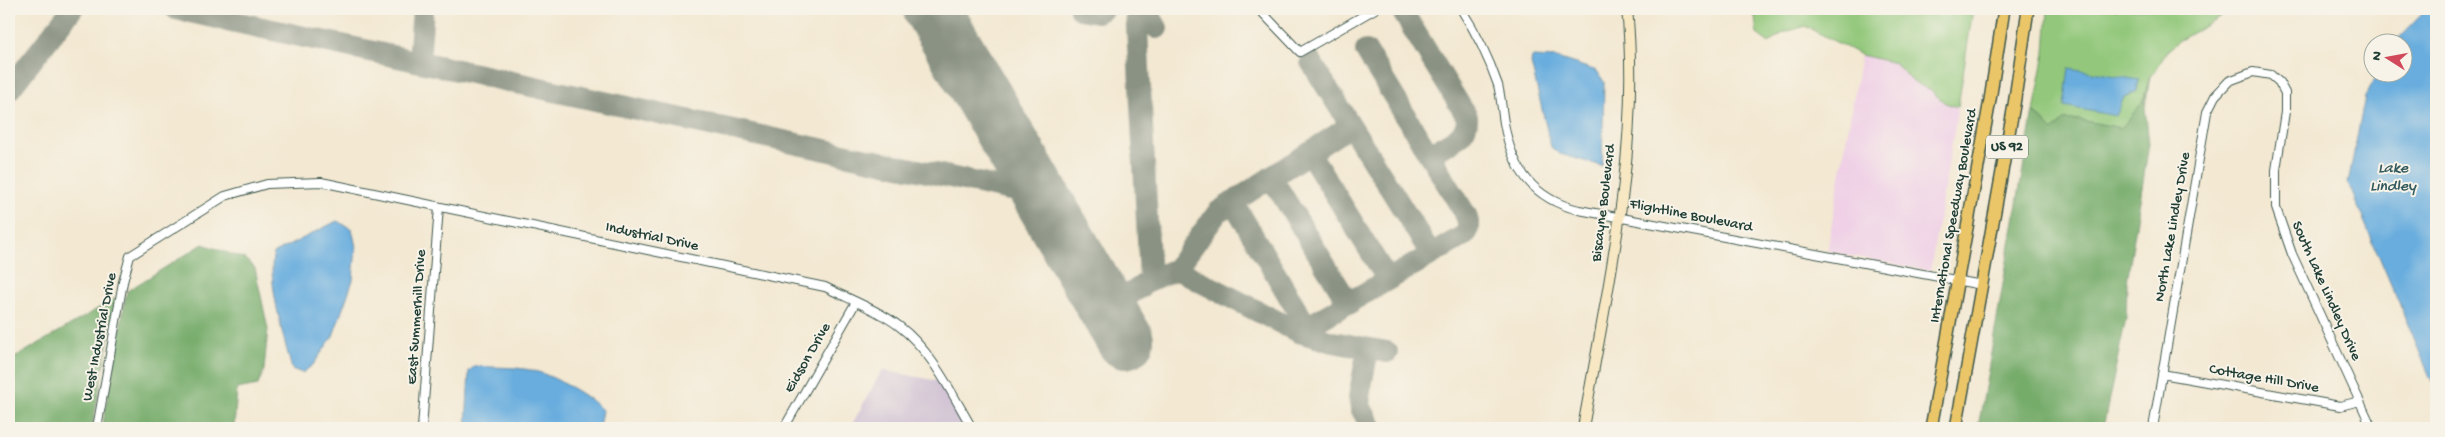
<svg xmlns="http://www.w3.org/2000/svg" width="2445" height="437" viewBox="0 0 2445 437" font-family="'Gochi Hand',sans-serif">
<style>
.built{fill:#efd0e6}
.industrial{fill:#cdbed2}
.green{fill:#93c87b;stroke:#598258}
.forest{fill:#76ac6b;stroke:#4a7450}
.water{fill:#69adde;stroke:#447589}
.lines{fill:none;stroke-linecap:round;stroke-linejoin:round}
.taxiway{stroke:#899283;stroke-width:22}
.runway{stroke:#899283;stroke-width:58}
.street-casing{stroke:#3f574c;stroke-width:10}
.secondary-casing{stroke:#3f574c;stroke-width:12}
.primary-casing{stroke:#3f574c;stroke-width:14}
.street{stroke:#fff;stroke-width:8}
.secondary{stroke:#f7e8c3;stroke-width:10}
.primary{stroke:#ebc669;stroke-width:11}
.labels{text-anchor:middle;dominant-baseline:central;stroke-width:4;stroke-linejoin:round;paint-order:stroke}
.shield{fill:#f7f3e8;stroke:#60746a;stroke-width:1}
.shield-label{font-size:14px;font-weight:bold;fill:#1f3d34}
.street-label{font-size:15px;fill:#1f3d34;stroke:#f7f3e8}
.water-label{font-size:16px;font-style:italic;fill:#32595e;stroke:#f7f3e8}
</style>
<rect width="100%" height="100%" fill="#f7f3e8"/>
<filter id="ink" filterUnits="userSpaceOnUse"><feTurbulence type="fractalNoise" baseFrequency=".02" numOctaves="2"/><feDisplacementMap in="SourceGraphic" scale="10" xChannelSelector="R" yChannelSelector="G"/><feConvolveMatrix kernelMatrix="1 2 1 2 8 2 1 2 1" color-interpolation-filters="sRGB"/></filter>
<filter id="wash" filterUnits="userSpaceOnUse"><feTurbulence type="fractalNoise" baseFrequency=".0096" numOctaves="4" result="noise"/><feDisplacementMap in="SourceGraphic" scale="20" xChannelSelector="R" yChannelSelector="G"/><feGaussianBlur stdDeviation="1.12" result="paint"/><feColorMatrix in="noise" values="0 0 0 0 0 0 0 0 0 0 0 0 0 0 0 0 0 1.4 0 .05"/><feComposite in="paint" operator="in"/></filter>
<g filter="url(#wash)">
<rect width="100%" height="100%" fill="#f3e8d2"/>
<path class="built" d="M1861 55 1895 63 1912 81 1931 91 1946 103 1958 107 1930 271 1827 251Z"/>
<path class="industrial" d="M882 370 938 381 967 428H850Z"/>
<path class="green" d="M1754 9H1973L1958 107 1945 103 1931 91 1912 81 1895 63 1861 55 1805 26 1783 33 1769 43 1757 34Z
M2048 9H2227L2221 17 2180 40 2167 51 2156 70 2150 76 2143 102 2121 128 2079 120H2063L2053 131 2034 111 2045 53Z"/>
<path class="forest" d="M2150 76 2145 107 2149 144 2127 282 2126 318 2103 428H1978L2033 111 2053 131 2063 120H2079L2121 128 2143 102Z
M203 244 245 259 255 268 268 329 264 370 258 385 237 389 234 428H102L127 291Z
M116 298 92 428H9V361Z"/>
<path class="water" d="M2427 9H2436V391L2348 183 2365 97 2378 73 2402 72V42H2395Z
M1532 57 1557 58 1597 71 1604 82 1602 166 1560 154 1551 147 1531 63Z
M2069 68 2139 80 2137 91 2124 97 2116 116 2064 106Z
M337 221 352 229 356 247 353 280 333 336 313 365 302 373 292 369C285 343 266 277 274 253Z
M475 366C493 368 521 366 538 372 555 377 591 397 602 410L599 428H466L469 371Z"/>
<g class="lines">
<path class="taxiway" d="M176 9 1042 197
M1080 9 1097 12 1103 9
M1146 9 1157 28
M1404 14 1467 117C1469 137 1444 145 1429 154
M419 61 423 9
M1311 62 1431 254
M9 90 72 9
M1309 152 1388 280
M1271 177 1349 304
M1233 202 1307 327
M1176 269 1218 212 1350 126
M1150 280 1176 269 1298 332 1333 342 1387 352
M1108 310 1150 280 1136 9
M1298 332 1465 235 1469 226 1466 215 1366 51
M1368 349 1359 397 1361 408 1372 428"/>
<path class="runway" d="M932 9 1125 340"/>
</g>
</g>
<g filter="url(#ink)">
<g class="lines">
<defs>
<path id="street" d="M1259 9 1300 52 1375 9
M1461 9C1476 32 1489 59 1498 85 1501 97 1502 111 1504 123 1512 169 1533 199 1579 210L1982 285
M2162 374 2340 406 2360 401
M97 428 123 282 130 256 225 196 267 184 321 182 825 287C849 299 878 310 899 326 932 351 952 394 972 428
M422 428 439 207
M784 428 856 302
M2153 428 2207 112 2215 96 2229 81 2253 72 2271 75 2279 82 2285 93V112L2276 170V208L2292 254 2372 428"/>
<path id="secondary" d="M1583 428C1607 290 1641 150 1627 9"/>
<path id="primary" d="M1931 428 1990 100 2004 9
M1956 428 2014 105 2028 9"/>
</defs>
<use href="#street" class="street-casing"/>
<use href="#secondary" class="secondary-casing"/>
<use href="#primary" class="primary-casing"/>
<use href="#street" class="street"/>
<use href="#secondary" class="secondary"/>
<use href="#primary" class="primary"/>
</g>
</g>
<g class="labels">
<rect class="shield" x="1986" y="135.5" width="42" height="23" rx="4"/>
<g class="shield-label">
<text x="2007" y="147">US 92</text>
</g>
<g class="street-label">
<text transform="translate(1604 203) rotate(-83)">Biscayne Boulevard</text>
<text transform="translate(1691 216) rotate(11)">Flightline Boulevard</text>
<text transform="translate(1954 216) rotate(-80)">International Speedway Boulevard</text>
<text transform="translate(2173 227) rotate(-80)">North Lake Lindley Drive</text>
<text transform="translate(652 237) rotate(12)">Industrial Drive</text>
<text transform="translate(2326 291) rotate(66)">South Lake Lindley Drive</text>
<text transform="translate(417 317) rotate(-86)">East Summerhill Drive</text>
<text transform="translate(100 337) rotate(-79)">West Industrial Drive</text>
<text transform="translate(808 358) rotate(-60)">Eidson Drive</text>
<text transform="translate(2264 379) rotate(10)">Cottage Hill Drive</text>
</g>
<g class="water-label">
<text x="2393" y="169">Lake<tspan x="2393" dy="18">Lindley</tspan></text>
</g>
</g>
<rect width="2445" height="437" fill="none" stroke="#f7f3e8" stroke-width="30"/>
<g transform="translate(2388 58) rotate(281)"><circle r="24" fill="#f7f3e8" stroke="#a1aaa0"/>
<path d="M0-4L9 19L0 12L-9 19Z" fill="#d1495b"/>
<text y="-8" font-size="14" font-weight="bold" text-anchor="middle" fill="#1f3d34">N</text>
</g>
</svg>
